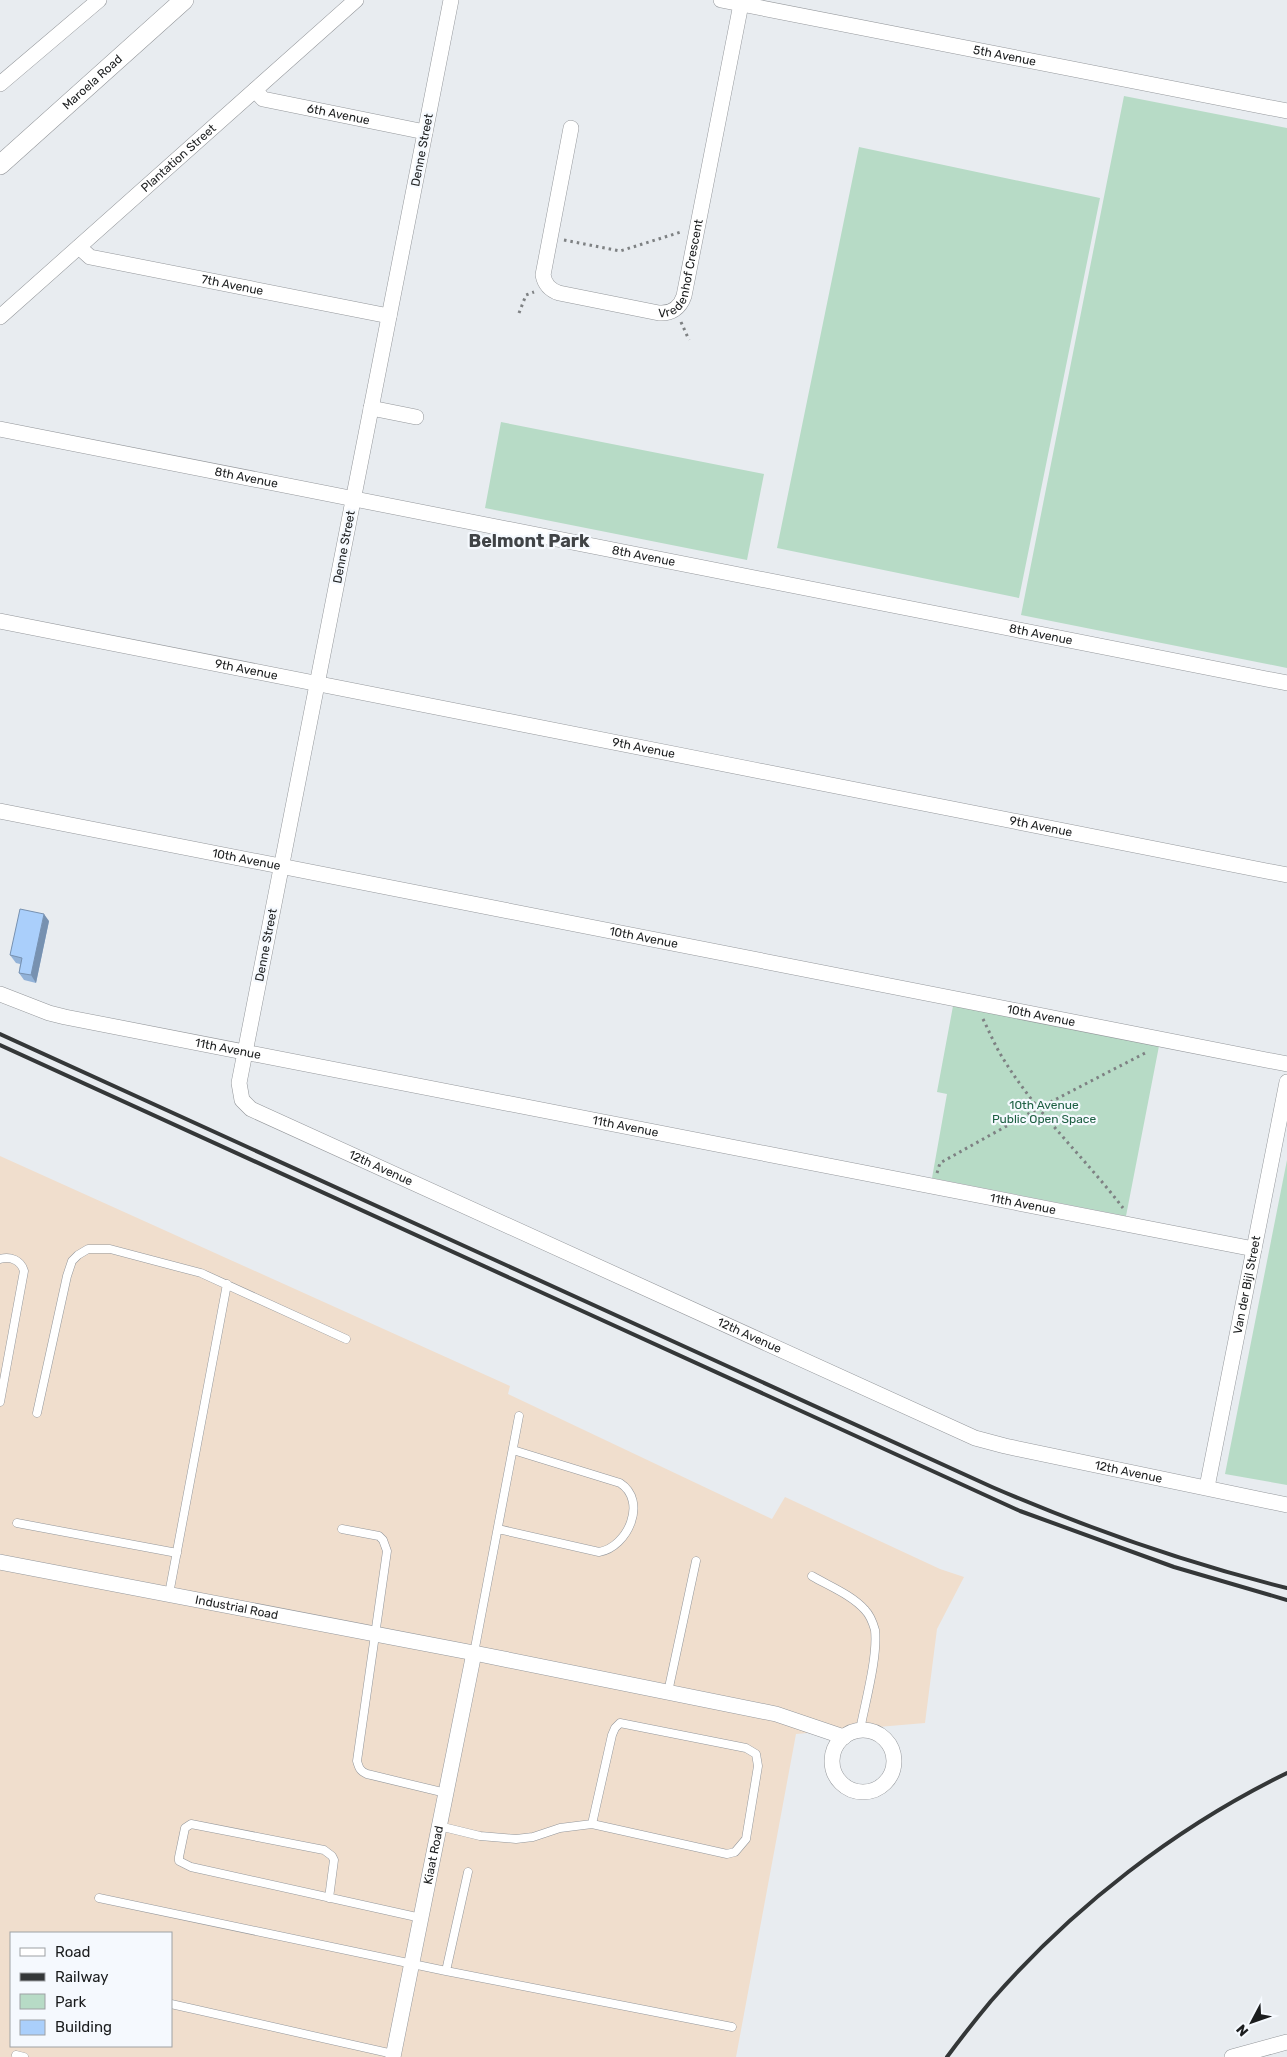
<svg xmlns="http://www.w3.org/2000/svg" width="1287" height="2057" viewBox="0 0 1287 2057" font-family="Rubik,sans-serif">
<style>
.industrial{fill:#f0decd;fill-rule:evenodd}
.green{fill:#b7dbc6}
.lines{fill:none;stroke-linecap:round;stroke-linejoin:round}
.service-casing{stroke:#94979b;stroke-width:9}
.minor-casing{stroke:#94979b;stroke-width:16}
.tertiary-casing{stroke:#94979b;stroke-width:20}
.path{stroke:#7e8183;stroke-width:3;stroke-dasharray:2.5 4;stroke-linecap:butt}
.service{stroke:#fff;stroke-width:8}
.minor{stroke:#fff;stroke-width:15}
.tertiary{stroke:#fff;stroke-width:19}
.rail{stroke:#343738;stroke-width:4}
.wall{fill:#92b2d8}
.shaded-wall{fill:#7791b0}
.building{fill:#aacffb;stroke:#7791b0}
.labels{text-anchor:middle;dominant-baseline:central;stroke-width:4.5;stroke-linejoin:round;paint-order:stroke}
.street-label{font-size:12px;fill:#1b1d1e;stroke:#f5f9fe}
.park-label{font-size:12px;fill:#1d5f42;stroke:#f5f9fe}
.district-label{font-size:18px;font-weight:bold;fill:#404346;stroke:#f5f9fe}
</style>
<rect width="100%" height="100%" fill="#e8ecf0"/>
<path class="industrial" d="M0 1156 510 1386 508 1394 772 1519 785 1497 940 1569 964 1577 937 1629 925 1723 796 1734 736 2057H0ZM11 1933H171V2046H11Z"/>
<path class="green" d="M1124 96 1287 128V668L1021 615Z
M859 147 1100 198 1019 598 777 548Z
M501 422 764 474 747 560 485 508Z
M953 1006 1159 1046 1126 1216 932 1178 947 1094 937 1092Z
M1287 1160V1485L1225 1474Z"/>
<g class="lines">
<defs>
<path id="service" d="M0 1259C10 1256 21 1260 24 1271L0 1402
M37 1413 67 1276 72 1261 78 1255 88 1249H110L201 1273 346 1339
M17 1523 177 1553
M342 1529 379 1536 383 1540 387 1551 357 1761C359 1768 360 1771 367 1774L446 1793
M498 1529 599 1552C628 1547 648 1501 620 1483L513 1450
M812 1576C829 1586 852 1595 865 1610 870 1615 873 1623 875 1630 878 1657 865 1703 860 1730
M169 1594 227 1284
M474 1653 519 1416
M668 1692 696 1561
M439 1826 480 1836 516 1839 533 1837 560 1828 592 1824 727 1854 735 1852 746 1839 758 1766 756 1754 746 1748 620 1723 615 1728 612 1735 592 1824
M99 1898 446 1971 732 2027
M329 1898 334 1860 332 1856 324 1850 191 1824 185 1828 179 1857V1861L191 1867 421 1918
M446 1971 468 1872
M171 2004 393 2054
M16 2055 24 2057"/>
<g id="minor">
<path id="s1" d="M451 0 239 1083 242 1100 251 1109 975 1438 1005 1446 1287 1505"/>
<path id="s2" d="M721 0 1287 111"/>
<path d="M0 84 99 0"/>
<path id="s3" d="M255 90 263 99 425 132"/>
<path id="s4" d="M571 128 543 275C545 285 550 290 559 293L659 313C671 314 680 308 684 296L741 4"/>
<path id="s5" d="M79 247 90 257 389 316"/>
<path id="s6" d="M0 317 356 0"/>
<path d="M371 408 416 417"/>
<path id="s7" d="M0 429 1287 683"/>
<path id="s8" d="M0 621 1287 875"/>
<path id="s9" d="M0 811 1287 1064"/>
<path id="s10" d="M0 994 49 1013 65 1017 1254 1249"/>
<path id="s11" d="M1207 1487 1287 1082"/>
<path id="s12" d="M0 1562 474 1653 776 1714 844 1737"/>
<circle cx="863" cy="1761" r="31"/>
<path id="s13" d="M393 2057 474 1653"/>
<path d="M1232 2057 1287 2042"/>
</g>
<g id="tertiary">
<path id="s14" d="M0 165 184 0"/>
</g>
</defs>
<use href="#service" class="service-casing"/>
<use href="#minor" class="minor-casing"/>
<use href="#tertiary" class="tertiary-casing"/>
<path class="path" d="M564 240 620 251 681 232
M519 313 526 295 534 292
M681 322 689 340
M983 1019C990 1033 996 1048 1004 1060 1037 1114 1085 1158 1123 1208
M937 1173 940 1163 1039 1108 1147 1052"/>
<use href="#service" class="service"/>
<use href="#minor" class="minor"/>
<use href="#tertiary" class="tertiary"/>
<path class="rail" d="M0 1034 992 1487C1087 1528 1186 1563 1287 1588
M0 1045 1020 1511 1174 1567 1287 1600
M947 2057C961 2038 976 2019 991 2001 1073 1907 1176 1827 1287 1773"/>
</g>
<path class="wall" d="M49 921 36 983 24 980 19 973 20 964 16 963 10 955Z"/>
<path class="shaded-wall" d="M44 914 49 921 36 983 31 975Z"/>
<path class="building" d="M20 909 44 914 31 975 19 973 22 958 10 955Z"/>
<g class="labels">
<g class="street-label">
<text stroke="none"><textPath href="#s2" startOffset="289">5th Avenue</textPath></text>
<text stroke="none"><textPath href="#s14" startOffset="124">Maroela Road</textPath></text>
<text stroke="none"><textPath href="#s3" startOffset="89">6th Avenue</textPath></text>
<text transform="translate(422 150) rotate(-79)">Denne Street</text>
<text stroke="none"><textPath href="#s6" startOffset="239">Plantation Street</textPath></text>
<text stroke="none"><textPath href="#s4" startOffset="332">Vredenhof Crescent</textPath></text>
<text stroke="none"><textPath href="#s5" startOffset="160">7th Avenue</textPath></text>
<text stroke="none"><textPath href="#s7" startOffset="251">8th Avenue</textPath></text>
<text transform="translate(344 547) rotate(-79)">Denne Street</text>
<text stroke="none"><textPath href="#s7" startOffset="656">8th Avenue</textPath></text>
<text stroke="none"><textPath href="#s7" startOffset="1061">8th Avenue</textPath></text>
<text stroke="none"><textPath href="#s8" startOffset="251">9th Avenue</textPath></text>
<text stroke="none"><textPath href="#s8" startOffset="656">9th Avenue</textPath></text>
<text stroke="none"><textPath href="#s8" startOffset="1061">9th Avenue</textPath></text>
<text stroke="none"><textPath href="#s9" startOffset="251">10th Avenue</textPath></text>
<text stroke="none"><textPath href="#s9" startOffset="656">10th Avenue</textPath></text>
<text transform="translate(266 945) rotate(-79)">Denne Street</text>
<text stroke="none"><textPath href="#s9" startOffset="1061">10th Avenue</textPath></text>
<text stroke="none"><textPath href="#s10" startOffset="235">11th Avenue</textPath></text>
<text stroke="none"><textPath href="#s10" startOffset="640">11th Avenue</textPath></text>
<text stroke="none"><textPath href="#s1" startOffset="1276">12th Avenue</textPath></text>
<text stroke="none"><textPath href="#s10" startOffset="1045">11th Avenue</textPath></text>
<text stroke="none"><textPath href="#s11" startOffset="206">Van der Bijl Street</textPath></text>
<text stroke="none"><textPath href="#s1" startOffset="1681">12th Avenue</textPath></text>
<text stroke="none"><textPath href="#s1" startOffset="2086">12th Avenue</textPath></text>
<text stroke="none"><textPath href="#s12" startOffset="241">Industrial Road</textPath></text>
<text stroke="none"><textPath href="#s13" startOffset="206">Kiaat Road</textPath></text>
</g>
<g class="park-label">
<text x="1044" y="1105">10th Avenue<tspan x="1044" dy="14">Public Open Space</tspan></text>
</g>
<g class="district-label">
<text x="529" y="541">Belmont Park</text>
</g>
</g>
<rect x="10" y="1932" width="162" height="115" fill="#f5f9fe" stroke="#9ea1a4"/>
<rect x="20" y="1948" width="25" height="8" fill="#ffffff" stroke="#9ea1a4"/>
<text x="55" y="1957" font-size="15" fill="#1b1d1e">Road</text>
<rect x="20" y="1973" width="25" height="8" fill="#343738" stroke="#9ea1a4"/>
<text x="55" y="1982" font-size="15" fill="#1b1d1e">Railway</text>
<rect x="20" y="1994" width="25" height="15" fill="#b7dbc6" stroke="#9ea1a4"/>
<text x="55" y="2007" font-size="15" fill="#1b1d1e">Park</text>
<rect x="20" y="2020" width="25" height="15" fill="#aacffb" stroke="#9ea1a4"/>
<text x="55" y="2032" font-size="15" fill="#1b1d1e">Building</text>
<g transform="translate(1252 2022) rotate(229)" stroke="#f5f9fe" stroke-width="4" paint-order="stroke">
<path d="M0-4L9 19L0 12L-9 19Z" fill="#1b1d1e"/>
<text y="-8" font-size="14" font-weight="bold" text-anchor="middle" fill="#1b1d1e">N</text>
</g>
</svg>
